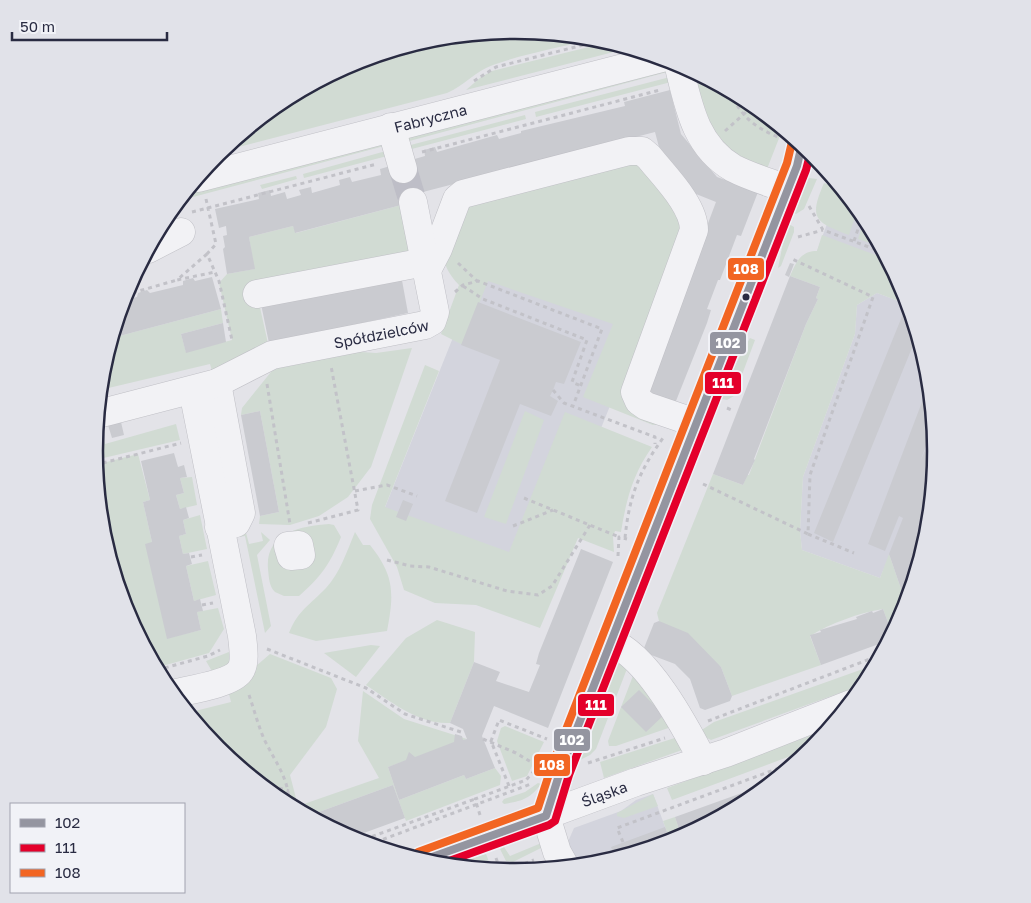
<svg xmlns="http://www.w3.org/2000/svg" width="1031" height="903" viewBox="0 0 1031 903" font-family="'Golos Text',sans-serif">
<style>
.built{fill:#d3d4dd}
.green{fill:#d1dbd3}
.building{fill:#cacbd0}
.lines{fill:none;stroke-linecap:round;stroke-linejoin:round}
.minor-tunnel{stroke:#bebec7;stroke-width:28;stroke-dasharray:28 14;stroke-linecap:butt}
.minor-casing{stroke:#c0c0c6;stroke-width:29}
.path{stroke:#c2c2c8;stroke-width:3;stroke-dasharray:4 4;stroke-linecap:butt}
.minor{stroke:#f2f2f5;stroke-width:28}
.bus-1-casing{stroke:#f1f2f7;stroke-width:11}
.bus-2-casing{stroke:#f1f2f7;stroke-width:11}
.bus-3-casing{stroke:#f1f2f7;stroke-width:11}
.bus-1{stroke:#9495a0;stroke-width:8}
.bus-2{stroke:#e4002b;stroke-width:8}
.bus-3{stroke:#f26522;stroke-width:8}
.bus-dot{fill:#292b42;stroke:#f1f2f7;stroke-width:2}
.labels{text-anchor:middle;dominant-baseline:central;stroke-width:4.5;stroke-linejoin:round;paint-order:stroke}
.street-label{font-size:15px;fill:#292b42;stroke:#f1f2f7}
.rim{fill:none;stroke:#292b42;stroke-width:2.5}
.line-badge{stroke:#f1f2f7;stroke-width:2}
.badge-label{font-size:14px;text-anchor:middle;font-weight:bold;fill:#fff}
</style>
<rect width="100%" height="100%" fill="#e3e3e8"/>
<path class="built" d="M841 186 866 218 907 297 817 251Z
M482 265 641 329 539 582 380 520Z
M877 293 909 305 929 370 937 452 929 534 907 606 890 554 880 578 802 550 800 531 803 477 855 334 857 305Z
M653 794 671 843 597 865 579 867 567 844 574 828 621 811 636 800Z"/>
<path class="green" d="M516 30 597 38C563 47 526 53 493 65 475 71 464 86 447 93L219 152 282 101 354 62 434 38Z
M609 42 629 48 466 90 481 77 492 71Z
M664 68 671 71 402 143 403 136Z
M670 77 671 82 536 117 535 112Z
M710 80 750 101 783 128 767 169 750 164 714 137 694 84Z
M525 115 526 119 404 151 403 147Z
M376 143 384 146 178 201 184 194Z
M386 151 387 156 304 178 303 174Z
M638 157 682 216 662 424 653 425 583 397 613 324 488 281 463 345 441 334 459 285C431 256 448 239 459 206Z
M296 176 297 179 262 189 260 185Z
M809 178 817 179 804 209 796 214 791 211 804 179Z
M824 183 843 190 858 208 849 235C814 222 809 218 824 183Z
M405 204 414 255 257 294 269 348 214 378 210 364 100 390 102 369 112 338 221 309 223 323 181 334 186 352 232 340 219 283 227 274 254 269 249 237 293 226 296 233Z
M865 217 866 218 882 247 858 239Z
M787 223 794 227V232L781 266 778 268Z
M822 235 889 260 899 280 897 287 905 290 909 305 877 293 857 305 855 334 803 477 800 531 802 550 880 578 889 554 907 606 893 636 883 609C859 613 831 623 810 636L821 665 732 696 721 667 659 621 657 613 713 474 743 485 747 475H749L806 324 818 299 816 298 820 287 790 276C796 263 800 251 817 251Z
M750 338 755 340 734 396 727 400 717 398Z
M412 348 371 467 348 497 319 516 290 525 259 524 260 516 279 512 260 411 241 415 242 408 275 367 347 351 376 353Z
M425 365 439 371 385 507 509 552 565 412 652 447C633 474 626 500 621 532L615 531 613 537 614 552 578 538 540 628 476 605 435 603 404 590 397 567 370 519 372 505Z
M525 411 544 420 506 524 484 517Z
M176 424 180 440 95 460 96 428 100 426 105 444Z
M138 454 150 500 143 502 152 542 168 638 201 630 197 612 218 608 224 629 209 653 155 668 126 613 102 533 99 500 103 498 95 465Z
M192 477 197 505 180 509 176 495 184 493 180 478Z
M200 515 207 549 183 554 179 536 186 534 183 520Z
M329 524 334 525 341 537C330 564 321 577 299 596H284L275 592C269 586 269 578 268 569 265 533 300 526 329 524Z
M245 529 249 544 263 541 261 532 270 540 257 555 271 626 265 633 245 536 232 538Z
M355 532 363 545H370C395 576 394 594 387 631L316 641 289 633C298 610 310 605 326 588 340 573 347 551 355 532Z
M208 561 216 595 194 601 186 566Z
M437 620 475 632 474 662 450 723C419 725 390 701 366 685L406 638Z
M371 645 380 646 356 677 324 653Z
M234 650 235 661 213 673 206 661Z
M270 654 331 678 337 689 326 727 290 775 298 806 379 778 358 741 363 691 404 719 467 739 388 767 399 800 464 775 466 779 495 768 501 776 500 785 406 821 393 785 308 816 281 802 217 749 187 713 231 702 227 686 236 683Z
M617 659 630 661 596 749 590 755 578 761Z
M877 664 867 683 711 740 697 733 714 722Z
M636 668 677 725 616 746H609L608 741Z
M505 726 544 742 527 776 512 781 497 741 501 728Z
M831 728 815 747 672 800 667 788Z
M684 735 686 745 682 750 604 778 600 762Z
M538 783 541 784C530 799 522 801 504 804L502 802 504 799 525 792Z
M653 794 658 806 624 818 617 816V813Z
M675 817 682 838 671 843 663 821Z
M539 844 543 847 513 862 506 861 500 849 504 847 510 856Z
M486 854 491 867 485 870 448 866Z"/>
<path class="building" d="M670 90 681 134 717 177 758 192 741 236 737 235 720 280H718L707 309 711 310 707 323 674 406 644 394 716 202 696 194 660 151 655 132 419 193 405 204 295 233 293 226 249 237 255 269 227 274 223 249 225 247 223 236 227 235 226 226 219 228 215 209 259 199 258 193 270 190 271 196 285 192 287 199 301 195 299 190 311 187 312 193 340 185 339 180 350 177 352 182 381 175 380 169 425 156 424 150 435 147 437 152 497 135 499 139 521 133V131L625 106 624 102Z
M790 263 794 264 789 277 785 275Z
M401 275 408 313 269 343 261 304Z
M790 276 820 287 816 298 818 299 806 324 754 459 755 460 743 485 713 474Z
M212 277 221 309 112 338 123 300 137 297 138 293 147 290 150 293 183 285V281L193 278 195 281Z
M478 302 581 342 564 384 556 382 553 390 550 396 558 401 551 416 520 404 477 513 445 501 500 360 461 345Z
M905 309 911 311 918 333 833 542 814 533Z
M223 323 226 342 186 353 181 334Z
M930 381 934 424 920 462 935 427 937 452 929 528 924 526 914 550 918 570 907 606 889 554 903 518 899 516 885 551 868 544Z
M260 411 279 512 260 516 241 415Z
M121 422 124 435 112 438 108 425Z
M174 453 178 467 184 465 187 477 180 478 184 493 176 495 180 509 186 507 189 518 183 520 186 534 179 536 183 554 189 553 192 564 186 566 194 601 200 599 203 611 197 612 201 630 167 639 145 544 152 542 143 502 150 500 141 461Z
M403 500 413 504 406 521 396 517Z
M581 549 613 562 548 728 494 706 482 736 495 768 466 779 464 775 399 800 388 767 406 760 409 752 415 757 454 742 455 734 462 736 463 740 467 739 463 729 450 723 474 662 500 672 496 681 529 692 540 665 536 664 539 653Z
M883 609 893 636 890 640 821 665 810 635 821 632 820 630 857 619 856 617 872 611 873 613Z
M659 621 688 633 721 667 732 696 730 701 705 710 700 708 690 679 675 664 646 653 644 648 654 623Z
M639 690 664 715 646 732 621 707Z
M775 781 749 802 682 838 675 817Z
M393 785 405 818 350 838 308 816Z
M665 827 671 843 616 859 611 847Z"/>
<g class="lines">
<path class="minor-tunnel" d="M403 169 413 202"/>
<defs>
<g id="minor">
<path d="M678 63C688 103 694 145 733 168 750 177 769 182 787 189"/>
<path d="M391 127 403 169"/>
<path id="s1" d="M198 178 662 58"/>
<path d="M148 249 181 232"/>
<path d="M427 270 438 249 457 199 463 194 629 151H642L649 157C664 176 694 205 694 230L635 392 639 401 646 406 696 423"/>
<path d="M257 294 425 262"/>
<path d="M217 383 241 513 236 523 219 527"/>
<path id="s2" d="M98 414 217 383 272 355 425 325 432 321 435 312 413 202"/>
<path d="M299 545 301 555 291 556 288 546Z"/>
<path d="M610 642C647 655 685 726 703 761"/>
<path d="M172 694C188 690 231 684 240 671 246 663 243 646 242 636L193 391"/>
<path d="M546 816 560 772 797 166 802 144"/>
<path d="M546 816 557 852 566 868"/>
<path id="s3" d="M421 861 636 782 726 753 851 704"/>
</g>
</defs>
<use href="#minor" class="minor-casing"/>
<path class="path" d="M474 81 496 67 603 40
M730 91C741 117 754 127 780 138
M725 131 754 105
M422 152 660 90
M206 199 216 244 207 254 219 281 232 340
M176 203 188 200
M809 206 823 230 885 253
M192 212 377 164
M798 237 823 230
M854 241 863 214
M207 254 177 280 215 272
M458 263 477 281
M463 286 483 299 587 340 572 382 581 386
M455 292 463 285 478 281 602 329 573 406
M125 295 177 280
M267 384 290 524
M553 390 564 403 655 437V444
M727 408 734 411
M95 465 181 443
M703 484 808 534 810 475 873 297 790 258
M355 491 387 485 417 496
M524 498 619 537
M308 523 358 510 331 366
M513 526 553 510
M808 534 854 553
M625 538C629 497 639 471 663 438
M618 556 619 537 627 539
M191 557 202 555
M387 560 410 566 429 567 507 591 538 595 552 586 590 525
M202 605 213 603
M267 649 366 688 405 714 464 733
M157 670 208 656 220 650
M249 695C254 709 258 725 264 739 275 762 290 779 289 806
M708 721 883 654
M483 739 516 753 536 765
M588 763 665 738
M256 781 289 791
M509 786 491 741 499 720 547 739
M480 815 475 799 526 780 534 771
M357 842 475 799
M623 842 617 828 801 760
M368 845 531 784
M496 858 501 872
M502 872 534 860"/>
<use href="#minor" class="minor"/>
<defs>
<path id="bus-1" d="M421 861 546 816 560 772 797 166 802 144"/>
<path id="bus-2" d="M438 865 549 825 555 821 569 775 806 170 811 151"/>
<path id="bus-3" d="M418 852 538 808 551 768 787 163 792 142"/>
</defs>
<use href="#bus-1" class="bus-1-casing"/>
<use href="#bus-2" class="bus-2-casing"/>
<use href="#bus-3" class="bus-3-casing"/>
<use href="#bus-1" class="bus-1"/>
<use href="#bus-2" class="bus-2"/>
<use href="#bus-3" class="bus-3"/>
</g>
<circle class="bus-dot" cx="746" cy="297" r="4.5"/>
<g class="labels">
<g class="street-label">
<text stroke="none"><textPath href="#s1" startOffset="240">Fabryczna</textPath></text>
<text stroke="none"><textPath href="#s2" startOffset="296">Spółdzielców</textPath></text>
<text stroke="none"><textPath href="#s3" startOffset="195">Śląska</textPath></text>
</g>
</g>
<path d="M0 0H1031V903H0ZM103 451a412 412 0 1 1 824 0a412 412 0 1 1-824 0Z" fill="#e1e2e9" fill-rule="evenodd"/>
<path class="rim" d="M103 451a412 412 0 1 1 824 0a412 412 0 1 1-824 0Z"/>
<g class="line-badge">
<rect x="727" y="257" width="38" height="24" rx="5" fill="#f26522"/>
<rect x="709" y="331" width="38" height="24" rx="5" fill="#9495a0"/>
<rect x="704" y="371" width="38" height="24" rx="5" fill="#e4002b"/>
<rect x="577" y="693" width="38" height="24" rx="5" fill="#e4002b"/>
<rect x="553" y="728" width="38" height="24" rx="5" fill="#9495a0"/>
<rect x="533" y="753" width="38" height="24" rx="5" fill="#f26522"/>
</g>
<g class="badge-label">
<text x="746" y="274">108</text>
<text x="728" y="348">102</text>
<text x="723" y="388">111</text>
<text x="596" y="710">111</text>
<text x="572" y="745">102</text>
<text x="552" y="770">108</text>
</g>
<rect x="10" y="803" width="175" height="90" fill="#f1f2f7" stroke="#a1a2af"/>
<rect x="20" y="819" width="25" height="8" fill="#9495a0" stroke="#a1a2af"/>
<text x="55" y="828" font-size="15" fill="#292b42">102</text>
<rect x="20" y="844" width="25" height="8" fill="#e4002b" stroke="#a1a2af"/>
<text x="55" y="853" font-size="15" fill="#292b42">111</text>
<rect x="20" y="869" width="25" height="8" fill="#f26522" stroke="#a1a2af"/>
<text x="55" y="878" font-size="15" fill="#292b42">108</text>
<path d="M12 32v8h155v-8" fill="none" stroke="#292b42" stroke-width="2.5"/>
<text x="20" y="32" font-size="15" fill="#292b42" stroke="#f1f2f7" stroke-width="4" paint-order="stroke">50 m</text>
</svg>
